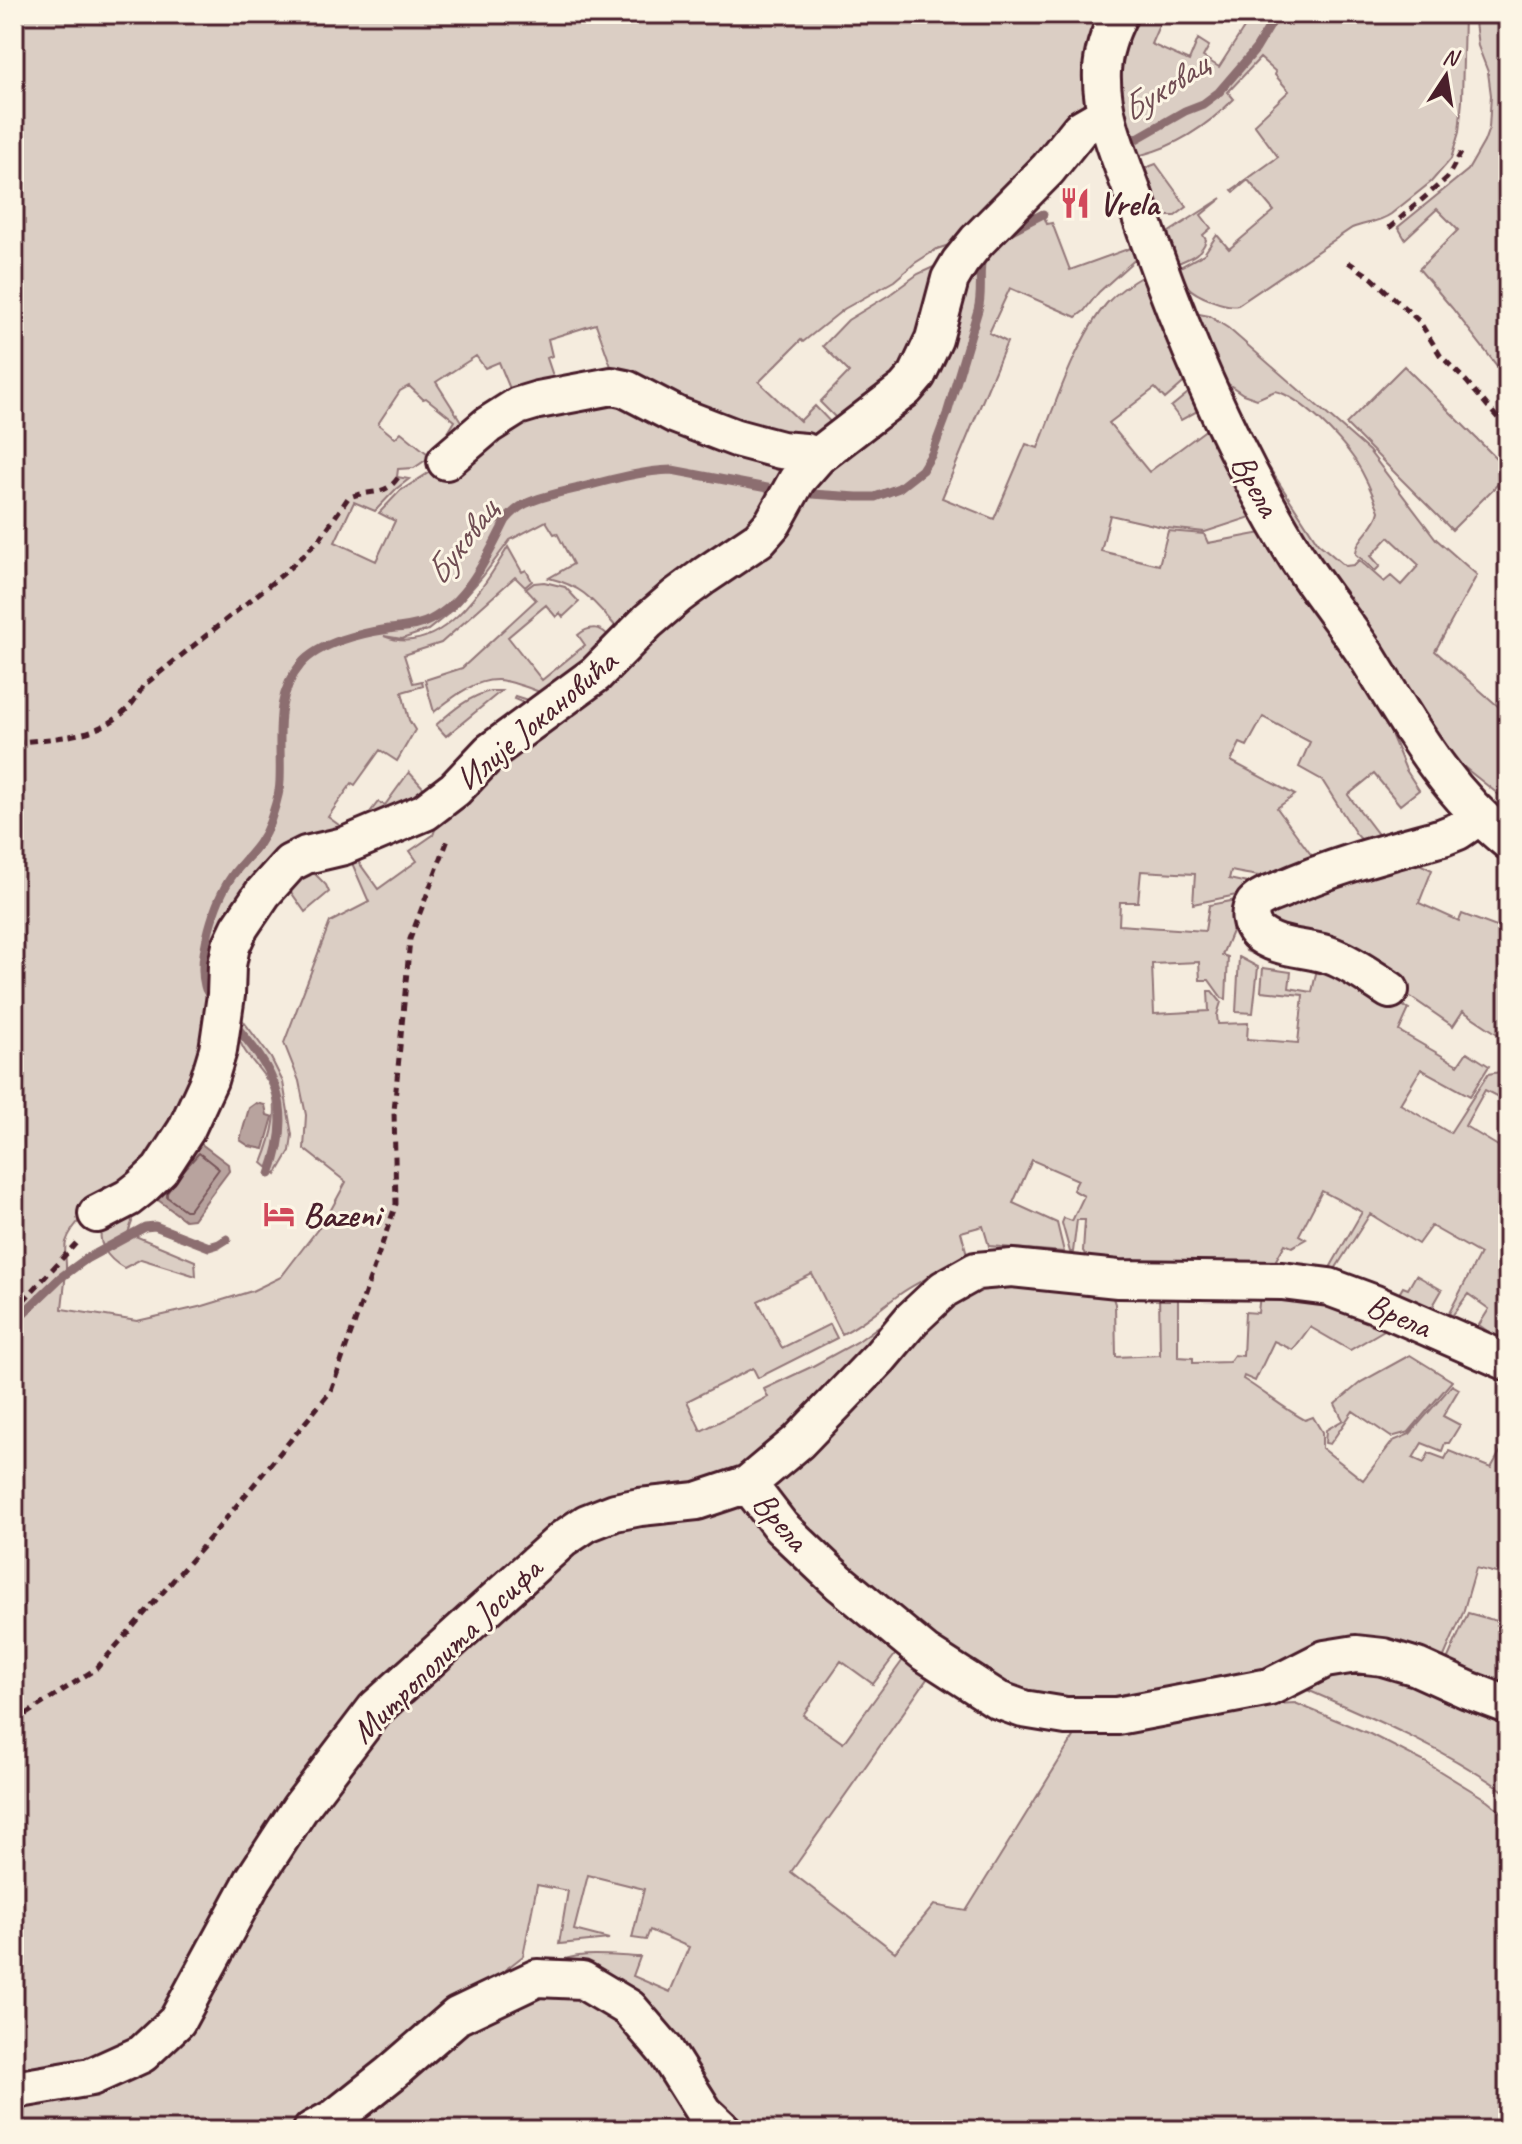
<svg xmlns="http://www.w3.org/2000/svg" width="1522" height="2144" viewBox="0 0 1522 2144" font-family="Caveat,sans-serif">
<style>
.green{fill:#dbcec4;stroke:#927678;stroke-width:2}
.water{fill:#b8a39e;stroke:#8c6e70;stroke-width:2}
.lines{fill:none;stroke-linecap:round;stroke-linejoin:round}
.shore{stroke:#765459;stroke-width:2}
.stream{stroke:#8c6e70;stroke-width:9}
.minor-casing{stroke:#4a1f2b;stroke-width:42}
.path{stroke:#4a1f2b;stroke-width:5;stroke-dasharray:8 6;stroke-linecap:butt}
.minor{stroke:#fcf5e5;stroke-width:36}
.labels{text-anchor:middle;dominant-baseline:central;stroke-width:6;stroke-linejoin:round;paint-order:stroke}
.poi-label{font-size:34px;font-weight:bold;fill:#4a1f2b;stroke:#fcf5e5;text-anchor:start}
.street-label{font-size:34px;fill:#4a1f2b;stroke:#fcf5e5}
.water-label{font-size:36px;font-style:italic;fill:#704d53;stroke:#fcf5e5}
</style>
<rect width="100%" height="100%" fill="#f5ecde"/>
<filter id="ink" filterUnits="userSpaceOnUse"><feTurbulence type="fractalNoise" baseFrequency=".0125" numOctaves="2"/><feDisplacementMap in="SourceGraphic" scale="16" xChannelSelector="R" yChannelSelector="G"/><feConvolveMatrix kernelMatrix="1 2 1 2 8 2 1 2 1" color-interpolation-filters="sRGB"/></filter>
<g filter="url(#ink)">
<path class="green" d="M14 14H1103L1091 54 1090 90 1085 107 1077 121 1043 163 976 231 952 244 937 249 915 263 894 281 844 309 803 342 801 340 759 382 800 421 815 406 838 430C828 437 817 444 804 445 776 448 705 422 678 410 653 398 631 381 603 380L614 375 596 324 548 339 552 356 547 358 558 391 515 401 499 362 485 368 476 356 436 382 469 434 451 437 446 436 455 421 426 398 423 399 409 386 400 391 378 424 395 438 401 432 428 454 436 447 439 451 414 468 398 469 397 477 409 479 396 489 375 511 354 502 335 542 376 561 395 521 379 513 400 491 518 416C541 405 577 394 602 393 627 391 648 409 670 420 679 424 689 428 698 432 722 441 750 451 775 456 785 458 796 456 805 460L798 468 763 526 685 582 638 623 628 629 617 628C593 601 585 587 549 578L573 564 557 533 554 534 546 521 510 540 483 576 453 610 428 630 402 639 384 636C440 659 484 587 508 547L522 572 526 570 532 581 525 587 515 577 441 643 404 655 413 683 422 681 423 686 402 692 409 720 415 730 397 761 380 750 355 785 352 783 328 817 354 836C336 840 317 843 301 851 270 864 221 925 217 959 212 1013 212 1065 185 1113 172 1137 152 1161 132 1180 110 1200 76 1212 66 1242 64 1249 66 1258 66 1266 66 1280 63 1295 62 1309L137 1321 203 1306 252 1291 281 1277 327 1217 346 1182 304 1149 306 1115 299 1081 284 1043 330 922 369 902 348 854 352 853 378 889 417 861 410 851 433 835 444 806 460 792 490 759 589 684 683 599 758 547 781 525 810 474 852 436 909 393 921 379 933 359 957 283 964 267 1028 199 1035 216 1043 214 1047 224 1052 223 1070 270 1136 246 1139 256 1099 292 1084 311 1076 317 1010 288 989 333 1007 342 942 498 994 519 1026 444 1038 448C1055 405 1077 338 1107 303 1118 291 1132 282 1146 274L1189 378 1165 399 1155 388 1109 423 1149 472 1211 426 1228 463 1255 512 1251 517 1205 532 1167 528 1110 515 1101 551 1159 565 1168 531 1204 534 1208 543 1267 532 1283 560 1358 667 1378 703 1406 770 1419 790 1400 805 1374 774 1348 795 1386 845 1370 849 1356 834 1322 780 1299 767 1310 742 1263 717 1247 746 1240 743 1231 761 1295 795 1277 808 1320 867C1281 881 1270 879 1231 871L1229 879 1270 888 1193 904 1195 874 1141 871 1138 902H1120L1119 925 1205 931 1209 905 1246 898 1222 955 1228 957 1226 999 1222 998 1209 980H1200L1199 962 1152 964 1154 1014 1209 1011 1208 991H1212L1221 1002 1217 1015 1218 1024 1248 1023 1247 1039 1298 1043 1303 995 1261 991 1263 968 1291 972 1289 988 1312 992 1318 964 1293 959 1291 964 1260 957 1246 951 1245 946 1270 948 1320 960 1409 1009 1399 1031 1458 1065 1467 1052 1489 1066 1470 1096 1421 1069 1400 1104 1450 1133 1488 1074 1500 1072 1508 1087V1102L1485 1090 1465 1126 1508 1152V1346L1479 1325 1489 1309 1468 1294 1452 1316 1449 1313 1480 1254 1431 1226 1418 1244 1370 1214 1332 1274 1327 1273 1362 1212 1322 1191 1299 1235 1306 1239 1292 1247 1285 1244 1272 1267 1122 1266 1094 1262 1088 1259 1083 1251 1085 1220H1077L1073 1252H1070L1062 1223 1064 1218 1072 1221 1084 1196 1073 1190 1078 1180 1032 1160 1013 1203 1057 1223 1064 1252 989 1246 983 1226 961 1232 968 1258C945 1270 921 1279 900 1294 880 1308 864 1323 842 1334L812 1274 758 1301 782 1348 830 1324 837 1338 758 1378 753 1368 687 1401 701 1431 768 1397 764 1389 811 1367 857 1342 901 1310 868 1349 790 1431 740 1472 696 1488 716 1507 725 1504 737 1503 748 1508 796 1555 901 1647 873 1684 841 1661 803 1715 843 1743 908 1653 934 1669 791 1872 895 1952 934 1905 966 1911 1080 1727 1107 1726 1168 1717 1233 1711 1254 1705 1295 1703 1370 1734 1425 1762 1487 1800 1508 1817V2130H741L722 2111 673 2031 649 2008 622 1988 598 1975 552 1964C580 1950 609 1956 640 1957L633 1976 670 1992 689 1947 650 1930 646 1940 632 1938 644 1889 588 1875 574 1930 609 1939 559 1944 568 1891 537 1885 523 1956 500 1974 502 1994 507 2007 540 1993 580 1994 622 2018 655 2062 694 2122 702 2130H14Z
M1135 14H1164L1151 44 1189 61 1198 39 1209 46 1203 57 1219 67 1253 14H1464L1462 101 1459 132 1451 159 1431 182 1391 214C1380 222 1364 223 1352 228L1238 305C1226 308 1196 296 1187 286 1182 281 1181 274 1180 267L1204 254 1217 235 1229 249 1274 211 1248 180 1234 192 1232 190 1278 157 1254 124 1289 91 1275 75 1276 72 1260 58 1228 92 1234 99C1208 125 1177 146 1141 155L1136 152 1122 115 1117 92 1123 39Z
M1474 14H1508V380L1452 308 1419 269 1458 230 1437 209 1405 239 1398 227 1468 170 1484 142 1489 128 1491 95 1488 72 1478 46Z
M1156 164 1187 207 1175 216H1163L1145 168Z
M1222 198 1201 215 1211 228 1203 235 1206 240C1202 254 1190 258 1178 263L1168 238 1169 232Z
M940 264 926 344 843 425 820 402 849 372 823 346 848 320 889 295 918 274Z
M1199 314 1209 316 1228 328 1369 451 1436 539 1477 575 1435 651 1499 707 1508 713V802L1440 748 1272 487 1239 412 1243 416 1261 455 1318 543 1345 566 1354 565 1359 560 1384 582 1391 576 1401 585 1419 565 1389 537 1371 556 1380 566 1375 571 1356 554C1356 538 1376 528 1379 511 1373 494 1365 476 1355 460 1340 438 1301 397 1275 391L1257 399 1243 394 1224 381 1197 319Z
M1404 366 1508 470V474L1452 530 1346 424Z
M1193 389 1203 408 1181 420 1171 407Z
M544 582 565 587 579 602 563 617 560 613 556 617 546 605 508 637 542 680 585 645 578 635C590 625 602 626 611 639L546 694C533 690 510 680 497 680 473 680 452 698 434 712L425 680 462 668 536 600 526 589 534 583Z
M490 691H501L446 736 436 725C453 710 468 697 490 691Z
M515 696 546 706 454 783 371 818 368 815 378 802 385 805 409 772 428 793 528 709 524 703 514 699Z
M1405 857 1432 870 1419 903 1459 921 1462 914 1502 929 1498 935 1508 942V1041L1463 1011 1453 1026 1399 989 1278 936 1259 909Z
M308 867 326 885 329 892 305 912 284 882Z
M1239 957 1258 967 1253 1013 1236 1012Z
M238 1014 271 1058 283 1082 292 1135 290 1151 276 1175 262 1163C272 1138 282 1107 268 1082 259 1066 240 1052 238 1033 237 1027 238 1020 238 1014Z
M131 1216 132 1222 128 1233 195 1261 196 1276 141 1259 124 1268C108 1259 93 1241 105 1223Z
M1416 1275 1442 1290 1430 1311 1397 1297 1403 1287 1408 1289Z
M984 1284 1111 1292 1115 1304 1116 1357 1160 1355 1159 1293 1178 1294V1357L1193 1358V1363L1229 1362 1234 1355 1243 1356 1245 1312 1258 1313 1260 1294 1323 1300 1391 1326 1350 1350 1310 1327 1293 1350 1274 1341 1255 1381 1244 1376 1243 1379C1264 1392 1283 1408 1305 1420L1313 1417 1322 1432V1448L1363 1480 1393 1441 1410 1434 1452 1385 1459 1389 1443 1416 1460 1425 1449 1443H1445L1442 1451 1422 1443 1413 1458 1424 1463 1429 1453 1445 1459 1449 1451 1491 1468 1508 1438V1576L1476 1568 1463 1613 1439 1668 1424 1661 1175 1697 1016 1701 916 1634 770 1493 773 1485 941 1309Z
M1410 1355 1452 1381 1409 1432 1391 1437 1353 1411 1330 1444 1325 1443 1326 1430 1343 1420 1335 1404 1361 1382Z
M1468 1613 1508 1624V1696L1443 1669Z
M1378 1670 1508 1719V1794C1445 1749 1375 1719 1305 1689L1327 1673Z"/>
<path class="water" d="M256 1103 265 1105 267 1115 273 1117 264 1149 249 1146 240 1140 249 1108Z
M200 1143 228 1164 229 1171 193 1219 185 1220 158 1200 157 1193 194 1144Z"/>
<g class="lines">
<path class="shore" d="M171 1187 167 1193V1197L185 1210H189L219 1169 199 1153 182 1172"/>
<path class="stream" d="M1122 147 1185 111 1203 104 1219 92 1256 49 1277 14
M1006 233 1043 214
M797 493 857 497H875L899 488 922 470 932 454 947 414 978 310C983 291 978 275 982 256
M215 1001C211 997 206 992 205 986 197 957 215 900 232 876 246 857 261 847 270 822 274 809 280 795 280 781 282 741 272 698 301 664 319 643 361 633 389 629 403 627 417 627 430 620 468 601 488 555 506 520 512 513 517 508 525 504 542 496 561 492 579 488 610 480 640 471 672 470L783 491
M232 1022C276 1071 295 1109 270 1174
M14 1322 60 1278 86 1259 145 1227 155 1226 209 1247 219 1244 227 1239"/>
<defs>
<path id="minor" d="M1119 14C1110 32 1103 51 1102 71 1100 115 1121 159 1135 199 1176 322 1226 441 1293 551 1315 587 1343 620 1366 655 1409 724 1443 789 1508 841
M446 461 488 425 518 406 538 400 612 386 626 389 676 415 736 438 781 450 805 452 818 456
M1390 990C1371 978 1353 964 1332 956 1309 947 1276 950 1257 932 1250 925 1248 913 1254 904 1260 897 1272 893 1280 890 1333 866 1388 852 1443 837L1458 831 1480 816
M97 1214 128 1198 142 1187 160 1170 186 1130 209 1080 218 1050 226 995 227 965 231 946 240 927 263 893 290 863 306 855 344 846 425 812 455 789 490 752 596 674 648 621 677 596 704 576 759 539 773 523 797 480 818 456 905 389 917 375 934 339 950 279 960 262 977 241 1048 169 1080 129 1106 114
M748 1484 781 1527 839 1582 925 1653 998 1700 1023 1709 1066 1716H1117L1270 1687 1325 1659 1356 1654 1383 1657 1417 1667 1468 1690 1508 1705
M14 2090 91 2077 142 2054 177 2021 254 1879 300 1808 376 1708 563 1539 587 1523 615 1512 640 1507 697 1501 748 1484 798 1442 880 1357 912 1319 944 1289 976 1271 1012 1268 1118 1279 1282 1281 1329 1287 1375 1304 1508 1362
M312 2130 336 2117 390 2074 457 2016 537 1978 582 1980 629 2008 665 2050 704 2112 723 2130"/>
</defs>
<use href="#minor" class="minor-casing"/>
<path class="path" d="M1389 228 1447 178 1461 153
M1348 262 1372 278 1420 322 1440 355 1467 382 1508 430
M14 743C65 736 117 739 143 686L283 574 312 547 320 539 348 498C370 488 386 499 401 473
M14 1311 79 1240
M14 1722 97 1668 210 1538 331 1391 396 1204 394 1111 410 939 449 837"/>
<use href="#minor" class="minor"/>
</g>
</g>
<defs>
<symbol id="restaurant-bare" viewBox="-9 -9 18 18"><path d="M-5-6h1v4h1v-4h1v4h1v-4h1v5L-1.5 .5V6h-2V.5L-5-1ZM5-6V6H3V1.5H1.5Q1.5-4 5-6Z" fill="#d1495b" stroke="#fcf5e5" stroke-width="2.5" paint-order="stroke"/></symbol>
<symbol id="hotel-bare" viewBox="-9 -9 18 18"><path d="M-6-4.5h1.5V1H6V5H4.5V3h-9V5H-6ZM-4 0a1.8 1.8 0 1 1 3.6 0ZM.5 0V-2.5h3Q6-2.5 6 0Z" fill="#d1495b" stroke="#fcf5e5" stroke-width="2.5" paint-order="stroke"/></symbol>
</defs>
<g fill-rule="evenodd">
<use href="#restaurant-bare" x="1053" y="181" width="44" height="44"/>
<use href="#hotel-bare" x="257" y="1192" width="44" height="44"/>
</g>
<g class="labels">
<g class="poi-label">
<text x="1099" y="203">Vrela</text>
<text x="303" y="1214">Bazeni</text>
</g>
<g class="street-label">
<text transform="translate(1256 485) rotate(61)">Врела</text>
<text transform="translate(536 720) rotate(-40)">Илије Јокановића</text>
<text transform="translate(1399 1315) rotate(23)">Врела</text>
<text transform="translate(781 1521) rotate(49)">Врела</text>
<text transform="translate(446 1650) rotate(-44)">Митрополита Јосифа</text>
</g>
<g class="water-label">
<text transform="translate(1164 87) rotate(-33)">Буковац</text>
<text transform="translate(461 542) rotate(-53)">Буковац</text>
</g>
</g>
<rect width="1522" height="2144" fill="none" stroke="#fcf5e5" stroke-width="48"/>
<rect x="24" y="24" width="1474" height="2096" fill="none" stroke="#4a1f2b" stroke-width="3" filter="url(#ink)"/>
<g transform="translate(1446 76) rotate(12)" stroke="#fcf5e5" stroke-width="6" paint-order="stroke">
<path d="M0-6L14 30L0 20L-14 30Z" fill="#4a1f2b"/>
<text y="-12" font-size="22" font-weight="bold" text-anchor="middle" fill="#4a1f2b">N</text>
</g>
</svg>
